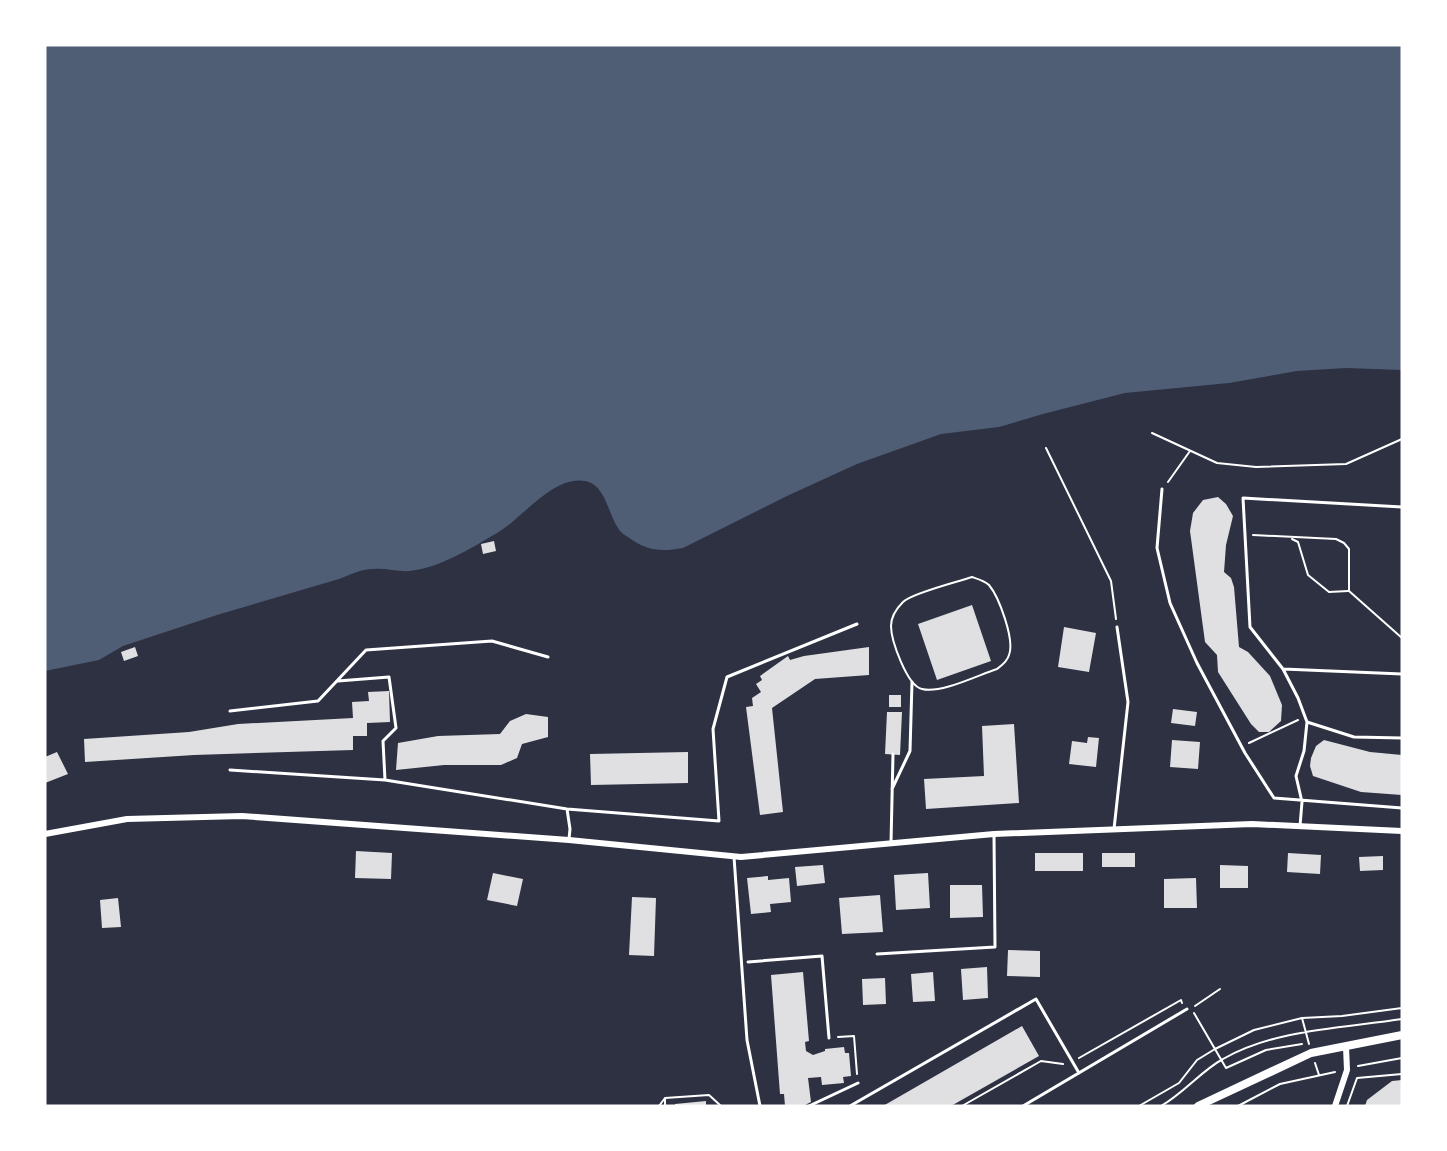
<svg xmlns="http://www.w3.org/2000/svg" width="1447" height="1151" viewBox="0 0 1447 1151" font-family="'Fira Sans Condensed',sans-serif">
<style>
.water{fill:#4f5d75}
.building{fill:#e0e0e3}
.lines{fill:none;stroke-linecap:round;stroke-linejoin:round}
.path{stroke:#fff;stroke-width:2}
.service{stroke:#fff;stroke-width:3}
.minor{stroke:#fff;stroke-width:6}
.tertiary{stroke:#fff;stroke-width:8}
</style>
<rect width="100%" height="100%" fill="#2d3142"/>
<path class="water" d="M45 45H1402V370L1346 368 1297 371 1229 383 1125 393 1043 414 999 427 941 434 857 464 787 496 683 548C661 552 646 551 628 537 624 535 620 532 618 528 608 514 606 485 585 481 553 475 522 519 497 533 470 549 441 567 410 571 398 572 386 568 373 569 361 569 350 575 339 579L217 615 123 646 99 660 45 671Z"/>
<path class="building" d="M1218 497 1226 504 1233 516 1226 545 1224 572 1231 578 1234 587 1239 647 1248 652 1270 676 1282 705 1281 721 1269 732H1259L1251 724 1218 672 1217 655 1205 642 1190 531 1193 513 1203 500Z
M494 541 496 551 483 554 481 544Z
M972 605 991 661 937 680 918 624Z
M1064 627 1096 633 1089 672 1058 667Z
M135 647 138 656 124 661 121 652Z
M869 647V675L815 679 772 708 783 812 760 815 746 707 753 706 752 698 761 692 756 684 762 680 760 676 788 656 790 660 804 656Z
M389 691 390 722 367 723V736H353V750L194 755 85 762 84 739 189 732 238 724 353 718 352 702 369 701 368 692Z
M889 695H901V707H889Z
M1173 709 1197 712 1195 726 1171 723Z
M887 712H902L900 755 885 754Z
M526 714 548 717V737L522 744 517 758 501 765H444L396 770 398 743 438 736 500 734 510 721Z
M1014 724 1019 803 926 809 924 779 984 776 982 726Z
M1088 737 1099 738 1096 767 1069 764 1072 741 1087 743Z
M1172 740 1200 742 1198 769 1170 767Z
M1324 740 1370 752 1402 755V795L1361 792 1313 776 1310 766 1311 758 1316 746Z
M57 752 68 774 45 783V757Z
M688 752V783L591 785 590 754Z
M356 851 392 853 391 879 355 878Z
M1035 853H1083V871H1035Z
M1102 853H1135V867H1102Z
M1288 853 1321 855 1320 874 1287 872Z
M1383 856V870L1360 871 1359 857Z
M823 865 825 883 797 886 795 867Z
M1220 865 1248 866V888H1220Z
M493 873 523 879 517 906 487 900Z
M928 873 930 908 896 910 894 875Z
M768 876V880L789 878 791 902 770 904 771 912 751 914 747 878Z
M1196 878 1197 908H1164V879Z
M950 885H982L983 917 950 918Z
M880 895 883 932 842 934 839 898Z
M632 897 656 898 654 956 629 955Z
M118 898 121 927 102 928 100 900Z
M1008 950 1040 951V977L1007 976Z
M987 967 988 998 963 1000 961 969Z
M803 972 809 1041 805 1042 806 1051 813 1055 825 1051V1049L844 1047 845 1053H849L851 1076 843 1077 844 1083 822 1085 821 1077 808 1078 811 1102 803 1106H785L784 1094H780L771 975Z
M933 972 935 1001 913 1002 911 974Z
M885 978 886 1004 863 1005 862 979Z
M1022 1026 1039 1056 951 1106H883Z
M1402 1080V1106H1365L1367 1100 1392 1081Z
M706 1101V1106H675V1104Z"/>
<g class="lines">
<path class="path" d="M1152 433 1217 463 1256 467 1346 464 1402 439
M1046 448 1111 581 1116 619
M1168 482 1190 451
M1253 535 1336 539 1344 543 1349 549V591L1402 638
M1292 539 1298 542 1308 575 1329 592 1348 591
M972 577C978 579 985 581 989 585 999 597 1015 640 1009 655 1007 662 1002 665 997 669 978 675 941 694 922 689 907 686 891 640 891 626 891 617 897 608 903 602 912 593 958 582 972 577Z
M1249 743 1298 720
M1195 1006 1220 989
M1194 1013 1226 1068 1266 1050 1302 1044
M1302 1018 1309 1044
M838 1037 854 1036 857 1074
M1079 1058 1181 1000 1182 1003
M1315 1063 1319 1075
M1358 1066 1402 1058
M659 1106 665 1098
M665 1106V1098L709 1095 721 1106
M962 1106 1041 1061 1063 1064
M1139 1106 1179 1083 1197 1060 1215 1049 1254 1030 1302 1018 1342 1016 1402 1008
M1161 1106C1184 1093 1201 1071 1223 1059 1275 1029 1344 1028 1402 1019
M1238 1106 1280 1084 1335 1072
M1347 1106 1357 1078 1402 1074"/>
<path class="service" d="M1162 489 1157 548 1170 603 1197 663 1245 753 1274 798 1402 808
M1283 669 1402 674
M338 681 389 677 396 728 383 741 385 780
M230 711 318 701 366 650 492 641 548 657
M1307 722 1354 737 1402 738
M230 770 385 780 567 809 719 821 713 729 727 677 857 624
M892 789 910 751 912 682
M567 809 570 829 569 839
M1300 826 1302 802 1296 776 1304 751 1307 722 1298 698 1283 669 1250 627 1243 498 1402 507
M1114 829 1128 702 1117 627
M891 843 893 754
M734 857 747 1040 760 1106
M877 954 995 947 994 835
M748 962 822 956 829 1038
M809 1106 858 1083
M850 1106 1036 999 1079 1073
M1023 1106 1187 1009"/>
<path class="minor" d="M45 834 127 819 242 816 569 840 741 857 994 834 1252 824 1402 831
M1335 1106 1347 1070 1346 1047"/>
<path class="tertiary" d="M1198 1106 1311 1053 1402 1035"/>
</g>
<rect width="1447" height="1151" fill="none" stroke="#ffffff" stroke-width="93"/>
</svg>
